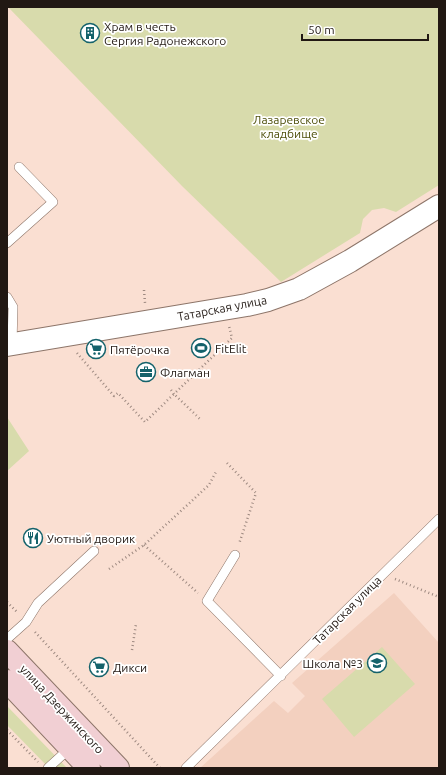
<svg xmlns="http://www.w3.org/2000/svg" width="446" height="775" viewBox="0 0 446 775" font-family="Ubuntu,sans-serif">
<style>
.built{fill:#f3d0bf}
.green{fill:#d8dbac}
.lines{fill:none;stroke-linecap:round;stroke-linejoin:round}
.service-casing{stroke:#8d7569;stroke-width:10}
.tertiary-casing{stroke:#8d7569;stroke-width:24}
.secondary-casing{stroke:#8d7569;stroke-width:24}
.path{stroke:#9d8980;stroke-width:2.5;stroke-dasharray:1 3;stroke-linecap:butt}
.service{stroke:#fff;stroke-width:9}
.tertiary{stroke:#fff;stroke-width:22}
.secondary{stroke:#f1cfd3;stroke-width:22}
.labels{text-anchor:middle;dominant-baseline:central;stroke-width:3.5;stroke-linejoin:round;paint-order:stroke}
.poi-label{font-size:12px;fill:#211813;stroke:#fff;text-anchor:start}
.park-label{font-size:12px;fill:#4f500b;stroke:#fff}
.street-label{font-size:12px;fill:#211813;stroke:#fff}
</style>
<rect width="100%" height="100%" fill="#fadfd2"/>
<path class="built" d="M394 593 439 643V768H200L274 701 288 713 305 696 292 683Z"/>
<path class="green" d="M8 7H439V185L396 212 384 208 372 210 363 219 360 233 281 282 182 186Z
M7 417 29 451 7 471Z
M382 647 415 684 354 737 322 699Z
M7 706 67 768H49L7 725Z"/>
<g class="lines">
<defs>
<path id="service" d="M7 243 53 202 19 167
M7 297 13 307 12 344
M235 555 207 601 281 676
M7 639 26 622 38 603 94 551
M48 768 70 748
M186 768 439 519"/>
<path id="tertiary" d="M7 345 247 305 268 300 299 289 350 261 439 206"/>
<path id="secondary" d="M7 651 118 768
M7 681 89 768"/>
</defs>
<use href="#service" class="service-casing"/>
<use href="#tertiary" class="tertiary-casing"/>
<use href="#secondary" class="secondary-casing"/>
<path class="path" d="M144 290 145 303
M77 353 114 396 118 393 145 422 174 394 200 419
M171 390 174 394 232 338 229 326
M227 463 256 493 239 544
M144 545 198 593
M109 569 144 545 209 485 217 470
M395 579 439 597
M7 602 18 613
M35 632 160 768
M132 650 136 624
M7 730 38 762"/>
<use href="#service" class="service"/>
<use href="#tertiary" class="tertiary"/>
<use href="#secondary" class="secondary"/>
</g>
<defs>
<symbol id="building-ring" viewBox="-11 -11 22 22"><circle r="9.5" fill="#fff" stroke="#14626b" stroke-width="1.5"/><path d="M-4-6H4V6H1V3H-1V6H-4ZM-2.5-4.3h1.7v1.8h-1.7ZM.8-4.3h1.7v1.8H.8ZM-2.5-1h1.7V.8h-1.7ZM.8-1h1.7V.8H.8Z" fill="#14626b"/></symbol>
<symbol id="stadium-ring" viewBox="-11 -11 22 22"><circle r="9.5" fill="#fff" stroke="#14626b" stroke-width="1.5"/><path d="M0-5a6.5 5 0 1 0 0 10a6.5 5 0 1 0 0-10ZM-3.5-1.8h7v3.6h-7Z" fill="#14626b"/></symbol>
<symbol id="supermarket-ring" viewBox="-11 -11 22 22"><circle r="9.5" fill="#fff" stroke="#14626b" stroke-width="1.5"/><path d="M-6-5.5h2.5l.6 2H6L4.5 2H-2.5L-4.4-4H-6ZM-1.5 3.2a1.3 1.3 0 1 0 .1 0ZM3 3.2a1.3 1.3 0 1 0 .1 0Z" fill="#14626b"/></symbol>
<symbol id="office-ring" viewBox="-11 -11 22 22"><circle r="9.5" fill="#fff" stroke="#14626b" stroke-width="1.5"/><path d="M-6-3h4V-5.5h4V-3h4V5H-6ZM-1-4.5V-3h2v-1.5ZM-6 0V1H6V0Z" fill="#14626b"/></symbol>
<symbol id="restaurant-ring" viewBox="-11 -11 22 22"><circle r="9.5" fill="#fff" stroke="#14626b" stroke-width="1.5"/><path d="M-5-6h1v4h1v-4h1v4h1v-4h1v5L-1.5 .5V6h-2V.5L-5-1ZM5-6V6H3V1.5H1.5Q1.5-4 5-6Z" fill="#14626b"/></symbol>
<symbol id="school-ring" viewBox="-11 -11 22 22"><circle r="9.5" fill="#fff" stroke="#14626b" stroke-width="1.5"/><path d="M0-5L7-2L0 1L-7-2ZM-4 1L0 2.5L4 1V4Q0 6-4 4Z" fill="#14626b"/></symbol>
</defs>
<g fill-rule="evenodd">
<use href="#building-ring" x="79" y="22" width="22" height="22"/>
<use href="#stadium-ring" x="190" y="337" width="22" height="22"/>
<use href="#supermarket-ring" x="85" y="338" width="22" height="22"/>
<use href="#office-ring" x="135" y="361" width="22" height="22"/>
<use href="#restaurant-ring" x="22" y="527" width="22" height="22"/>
<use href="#school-ring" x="366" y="652" width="22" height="22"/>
<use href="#supermarket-ring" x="88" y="656" width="22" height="22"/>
</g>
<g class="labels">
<g class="poi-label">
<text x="104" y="26">Храм в честь<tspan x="104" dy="14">Сергия Радонежского</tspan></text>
<text x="215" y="348">FitElit</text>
<text x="110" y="349">Пятёрочка</text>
<text x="160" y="372">Флагман</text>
<text x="47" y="538">Уютный дворик</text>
<text x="363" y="663" text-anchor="end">Школа №3</text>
<text x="113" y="667">Дикси</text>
</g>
<g class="park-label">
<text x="289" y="119">Лазаревское<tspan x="289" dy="14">кладбище</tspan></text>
</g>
<g class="street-label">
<text transform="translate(222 308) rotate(-11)">Татарская улица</text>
<text transform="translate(347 610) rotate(-45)">Татарская улица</text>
<text transform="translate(62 709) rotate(47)">улица Дзержинского</text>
</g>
</g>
<rect width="446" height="775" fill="none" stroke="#211813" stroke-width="16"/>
<path d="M302 34v6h126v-6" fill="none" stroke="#211813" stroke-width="2"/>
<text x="308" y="34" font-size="12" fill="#211813" stroke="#ffffff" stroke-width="3" paint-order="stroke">50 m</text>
</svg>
